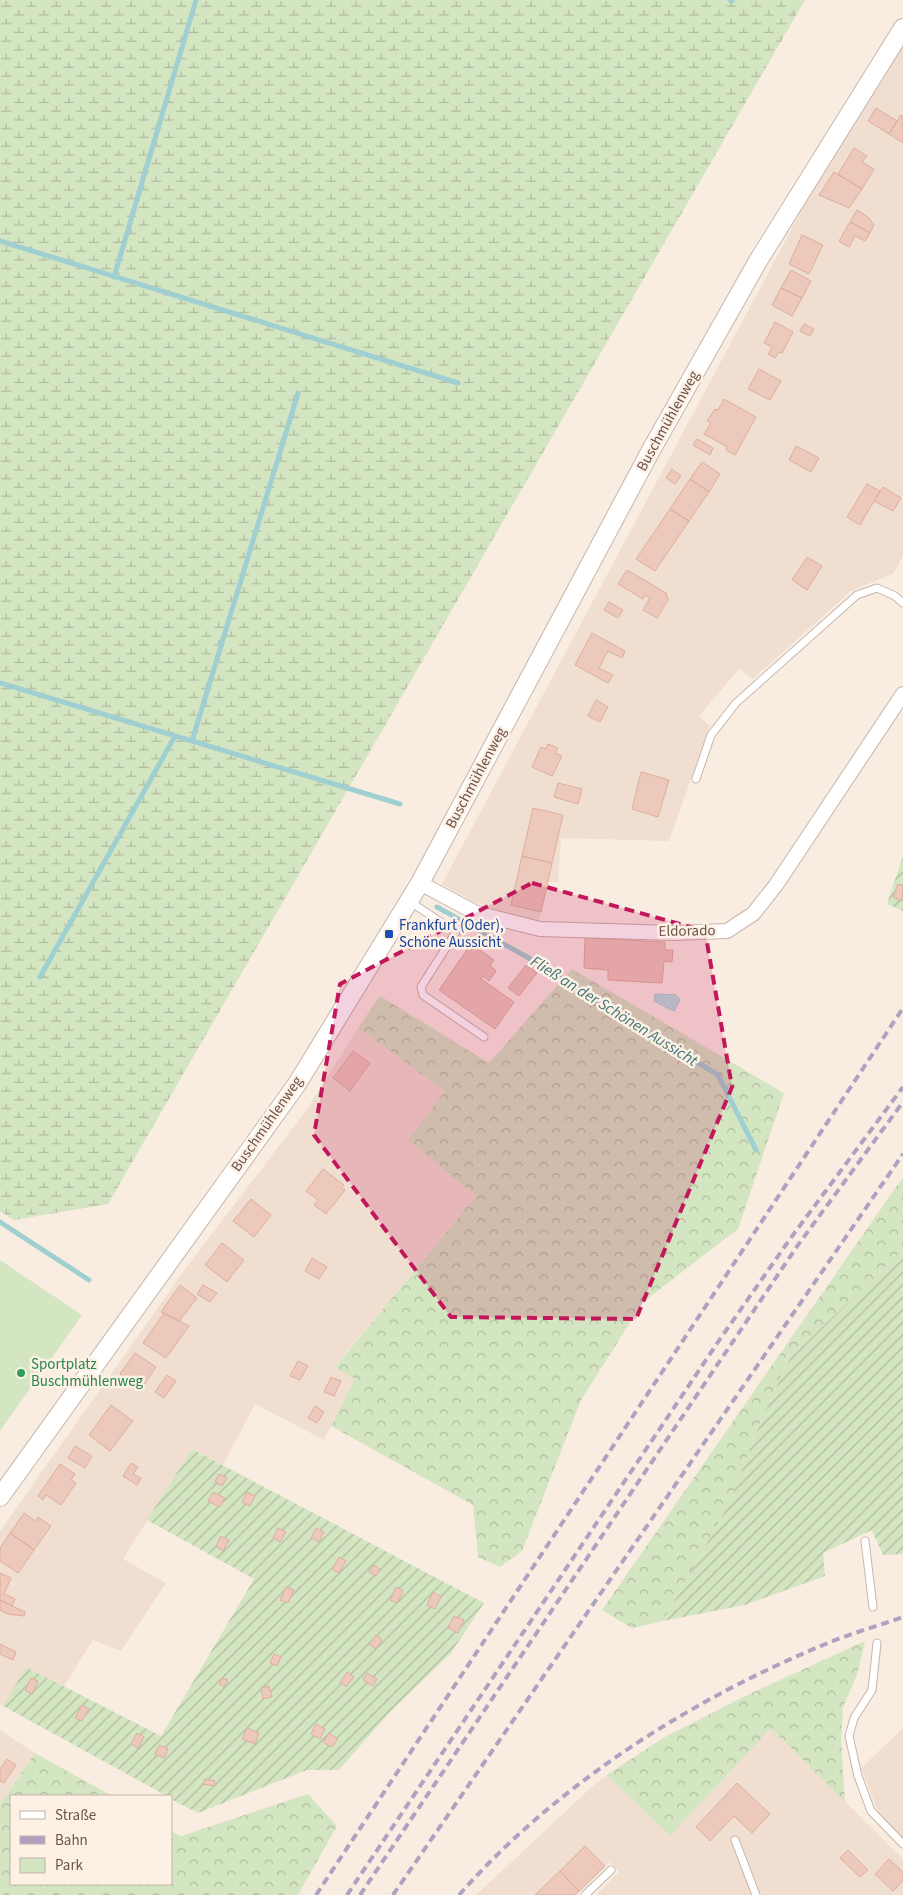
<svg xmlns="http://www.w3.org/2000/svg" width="903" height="1895" viewBox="0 0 903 1895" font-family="'Source Sans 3',sans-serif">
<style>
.residential{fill:#f0ded0}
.forest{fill:url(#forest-crowns)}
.wetland{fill:url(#wetland-marsh)}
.park{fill:#d4e5c1}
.garden{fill:url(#garden-furrows)}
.water{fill:#b8dfe0;stroke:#9fcfd1}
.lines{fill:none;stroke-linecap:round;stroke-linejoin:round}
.stream{stroke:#9fcfd1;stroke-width:5}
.building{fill:#ecc9bb;stroke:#ddae9d}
.service-casing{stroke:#c8b4aa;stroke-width:9}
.minor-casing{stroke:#c8b4aa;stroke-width:16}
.tertiary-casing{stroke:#c8b4aa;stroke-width:20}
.service{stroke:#fff;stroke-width:7}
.minor{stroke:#fff;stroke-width:14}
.tertiary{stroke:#fff;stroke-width:18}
.rail{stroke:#afa2c0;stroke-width:4;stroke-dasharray:8 5;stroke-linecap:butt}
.marked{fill:#c2185b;fill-opacity:0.2;stroke:#c2185b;stroke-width:4;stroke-dasharray:10 6;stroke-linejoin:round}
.transit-dot{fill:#1a4fb4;stroke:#fdf1e6;stroke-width:2}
.leisure-dot{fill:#2e9e5b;stroke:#fdf1e6;stroke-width:2}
.labels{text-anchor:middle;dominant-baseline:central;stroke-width:5;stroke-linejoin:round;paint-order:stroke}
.street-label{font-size:15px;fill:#6e534b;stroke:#fdf1e6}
.transit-label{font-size:15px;fill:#164399;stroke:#fdf1e6;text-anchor:start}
.leisure-label{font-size:15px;fill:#27864d;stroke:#fdf1e6;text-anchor:start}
.water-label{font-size:16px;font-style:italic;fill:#447679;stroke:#fdf1e6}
</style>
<defs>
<pattern id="forest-crowns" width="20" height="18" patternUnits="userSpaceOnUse" patternTransform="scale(1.25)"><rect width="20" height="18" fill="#d4e5c1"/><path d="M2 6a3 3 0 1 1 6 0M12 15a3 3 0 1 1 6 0" fill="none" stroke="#b0bc9f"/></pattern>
<pattern id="wetland-marsh" width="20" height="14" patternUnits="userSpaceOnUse" patternTransform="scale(1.25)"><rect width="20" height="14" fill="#d4e5c1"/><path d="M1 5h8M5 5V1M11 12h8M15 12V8" fill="none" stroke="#b0bc9f"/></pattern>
<pattern id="garden-furrows" width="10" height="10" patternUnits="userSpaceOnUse" patternTransform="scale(1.25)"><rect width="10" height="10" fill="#d4e5c1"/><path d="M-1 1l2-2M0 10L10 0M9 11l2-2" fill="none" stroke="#b0bc9f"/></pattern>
</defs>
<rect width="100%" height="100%" fill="#f9ede1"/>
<path class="residential" d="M903 47V555L894 573 851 591 753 679 739 669 699 716 710 726 669 841 561 838 558 882H548L539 921 508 914 476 903 442 884 806 202Z
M358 1028 445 1091 408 1140 476 1196 335 1366 355 1379 324 1440 255 1404 223 1465 192 1449 123 1559 166 1583 121 1651 93 1640 64 1686 26 1667 3 1706 0 1704V1531L186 1268 307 1109Z
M771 1728 903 1859V1895H596L619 1872 610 1862 577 1895H476L595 1784 607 1775 670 1836Z
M903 1728V1838L879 1814 861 1768Z
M0 1730 35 1753 0 1804Z"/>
<path class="forest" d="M572 969 784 1093 738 1229 643 1302 581 1400 522 1551 500 1567 478 1557 473 1505 331 1426 355 1379 335 1367 476 1196 408 1140 445 1091 358 1028 380 996 489 1063Z
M903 1177V1250L790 1358 759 1425 730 1502 663 1621 632 1628 602 1610Z
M865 1641 857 1675 843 1707 841 1741 845 1802 771 1728 670 1836 607 1775 663 1738 743 1697Z
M35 1753 112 1796H11V1884H171V1831L181 1836 308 1794 337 1826 298 1895H0V1804Z"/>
<path class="wetland" d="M0 0H805L108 1204 14 1220 0 1211Z"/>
<path class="park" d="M0 1260 82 1315 0 1431Z"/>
<path class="garden" d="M903 856V911L887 904Z
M903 1250V1554L883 1555 872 1530 823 1553 825 1576 745 1605 663 1621 730 1502 759 1425 790 1358Z
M192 1449 484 1603 451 1653 389 1713 339 1770H307L198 1813 171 1799V1796H167L3 1706 26 1667 161 1736 254 1579 147 1520Z"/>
<path class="water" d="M655 994 676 995 680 1000 674 1011 654 1001Z"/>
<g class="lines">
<path class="stream" d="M730 0 732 1
M0 241 458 383
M114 277 196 0
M0 683 400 804
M192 741 298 393
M437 907 527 957 718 1075 756 1150
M40 977 175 736
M0 1222 89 1280"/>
</g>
<path class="building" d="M876 108 897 121 889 134 868 121Z
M901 115 903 117V143L889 134Z
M854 148 867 156 862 162 874 169 862 189 838 174Z
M834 172 862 189 849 208 819 195Z
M857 210 868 217 874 225 870 233 850 222Z
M850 222 870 233 865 241 855 236 849 247 839 241Z
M802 235 823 245 809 274 789 264Z
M791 270 811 281 802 298 781 288Z
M781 288 802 298 792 316 772 305Z
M775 322 793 332 782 353 779 352 775 358 768 354 772 347 764 343Z
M804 324 814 329 810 336 800 331Z
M759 369 781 381 770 400 748 389Z
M724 399 756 417 735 455 726 450 727 447 704 434 711 423 707 421 715 409 718 410Z
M697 439 713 448 710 455 693 445Z
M796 446 819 458 811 472 789 460Z
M702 462 720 474 709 492 690 479Z
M672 469 681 476 675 484 666 478Z
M690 479 709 492 689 521 670 509Z
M867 484 880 491 860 525 847 517Z
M883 487 901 498 893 511 874 501Z
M670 509 689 521 655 571 636 559Z
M807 557 822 566 807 590 792 580Z
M627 570 666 593 668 600 657 618 643 610 650 598 645 595 643 599 618 584Z
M609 602 623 610 618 618 604 610Z
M592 633 625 651 622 658 608 651 599 668 613 675 608 683 575 665Z
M596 700 608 707 600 722 588 716Z
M548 744 558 748 555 753 562 756 552 776 532 767 541 747 546 749Z
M641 772 669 780 658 817 632 809Z
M558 783 582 789 578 804 554 797Z
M533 808 563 815 552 863 522 856Z
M522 856 552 863 541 912 511 905Z
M898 884 903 886 902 901 893 897Z
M585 938 665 942V950H673L672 962 664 961 662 983 608 980V970L584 968Z
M471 944 494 960 490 966 496 971 489 981 483 976 481 979 514 1002 495 1029 439 990Z
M526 965 537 973 519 996 508 988Z
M353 1051 370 1063 350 1091 333 1078Z
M323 1169 344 1185 341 1188 345 1190 326 1214 314 1205 318 1200 306 1191Z
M251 1199 271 1215 254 1237 233 1221Z
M222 1243 244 1260 227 1282 205 1265Z
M312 1258 327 1267 319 1279 305 1271Z
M180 1285 197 1298 179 1321 161 1312Z
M203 1285 217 1293 210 1302 197 1294Z
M164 1313 189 1326 166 1358 143 1343Z
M135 1353 156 1367 141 1389 120 1374Z
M298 1361 308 1366 300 1380 290 1376Z
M167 1375 176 1381 164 1398 155 1392Z
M331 1377 341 1381 334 1396 324 1392Z
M111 1405 133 1421 110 1451 89 1435Z
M315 1406 324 1412 317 1423 308 1418Z
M75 1446 92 1456 85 1468 68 1458Z
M131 1463 138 1467 133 1474 141 1478 137 1485 123 1476Z
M60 1464 75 1474 71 1480 76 1483 61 1505 46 1495 43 1500 38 1496Z
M219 1474 227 1478 222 1486 215 1482Z
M213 1492 225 1498 220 1507 208 1501Z
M247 1492 255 1496 250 1506 242 1502Z
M24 1513 35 1521 38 1517 51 1526 34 1550 10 1533Z
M278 1528 286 1532 280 1542 273 1538Z
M316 1528 324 1532 319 1542 311 1538Z
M10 1533 34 1550 18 1573 0 1561V1548Z
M221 1536 229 1540 223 1551 216 1546Z
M339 1557 346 1561 339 1573 332 1569Z
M373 1565 380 1569 376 1576 369 1572Z
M0 1573 11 1578 4 1594 15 1599 12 1606 0 1600Z
M286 1587 294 1590 288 1603 280 1600Z
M396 1587 403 1591 397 1603 390 1600Z
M433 1592 441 1597 435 1609 427 1605Z
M0 1600 25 1612 24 1616 8 1614 0 1610Z
M454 1616 464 1620 458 1633 448 1628Z
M376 1635 382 1640 376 1649 369 1644Z
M0 1644 16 1652 13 1660 0 1654Z
M274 1654 281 1657 277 1666 270 1663Z
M347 1672 354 1677 346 1687 340 1682Z
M367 1673 377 1679 373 1686 363 1680Z
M31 1678 38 1681 32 1694 25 1690Z
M222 1678 228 1680 224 1687 219 1684Z
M269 1686 272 1697 263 1699 261 1688Z
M82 1705 89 1709 82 1721 75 1718Z
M316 1724 325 1729 320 1739 311 1734Z
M247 1728 259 1733 255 1744 242 1739Z
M137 1733 144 1737 138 1748 131 1744Z
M329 1733 338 1739 332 1747 323 1742Z
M159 1745 168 1749 164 1758 155 1754Z
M7 1759 16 1765 4 1783 0 1781V1769Z
M205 1779 215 1781 214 1786 203 1784Z
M737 1783 770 1814 752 1833 734 1816 710 1841 696 1827Z
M585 1846 605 1866 579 1891 560 1871Z
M848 1850 868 1870 860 1877 840 1858Z
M889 1859 903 1872V1881L893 1891 875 1874Z
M560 1871 579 1891 575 1895H535Z"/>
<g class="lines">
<defs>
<path id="service" d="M696 779 711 735 736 703 857 595 877 588 895 596 903 603
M409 901 456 932 421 987 423 995 484 1037
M865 1541 873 1607
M877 1643 872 1690 854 1718 849 1736 858 1776 871 1811 903 1844
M735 1840 756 1895
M585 1895 611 1870"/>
<path id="minor" d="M420 883 476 913 540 929 674 933 727 931 753 914 776 885 903 694"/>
<path id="tertiary" d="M0 1497 297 1084 420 883 650 452 758 261 903 28"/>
</defs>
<use href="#service" class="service-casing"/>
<use href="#minor" class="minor-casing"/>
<use href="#tertiary" class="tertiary-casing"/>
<use href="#service" class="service"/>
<use href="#minor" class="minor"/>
<use href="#tertiary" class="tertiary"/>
<path class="rail" d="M316 1895 903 1008
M347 1895 718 1342 790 1239 903 1087
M360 1895 798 1245 903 1102
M393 1895 903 1154
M459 1895C557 1784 691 1699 828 1643 852 1633 878 1626 903 1617"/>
</g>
<path class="marked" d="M532 883 705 931 732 1087 636 1319 451 1317 314 1135 340 984Z"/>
<rect class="transit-dot" x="384" y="929" width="10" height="10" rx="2.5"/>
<circle class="leisure-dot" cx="21" cy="1373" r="5"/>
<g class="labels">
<g class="street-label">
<text transform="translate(668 421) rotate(-61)">Buschmühlenweg</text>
<text transform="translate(476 778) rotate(-62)">Buschmühlenweg</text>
<text transform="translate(687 931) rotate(-1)">Eldorado</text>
<text transform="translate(267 1124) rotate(-55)">Buschmühlenweg</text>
</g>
<g class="transit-label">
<text x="399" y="925">Frankfurt (Oder),<tspan x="399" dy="17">Schöne Aussicht</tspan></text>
</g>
<g class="leisure-label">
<text x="31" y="1364">Sportplatz<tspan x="31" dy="17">Buschmühlenweg</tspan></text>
</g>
<g class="water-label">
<text transform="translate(614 1011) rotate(32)">Fließ an der Schönen Aussicht</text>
</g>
</g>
<rect x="10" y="1795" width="162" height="90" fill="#fdf1e6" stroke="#c4b2a8"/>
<rect x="20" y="1811" width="25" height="8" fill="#ffffff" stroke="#c4b2a8"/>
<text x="55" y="1820" font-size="15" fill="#6e534b">Straße</text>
<rect x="20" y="1836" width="25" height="8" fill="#afa2c0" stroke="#c4b2a8"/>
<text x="55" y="1845" font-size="15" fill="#6e534b">Bahn</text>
<rect x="20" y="1858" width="25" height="15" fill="#d4e5c1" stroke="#c4b2a8"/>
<text x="55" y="1870" font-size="15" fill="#6e534b">Park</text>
</svg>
